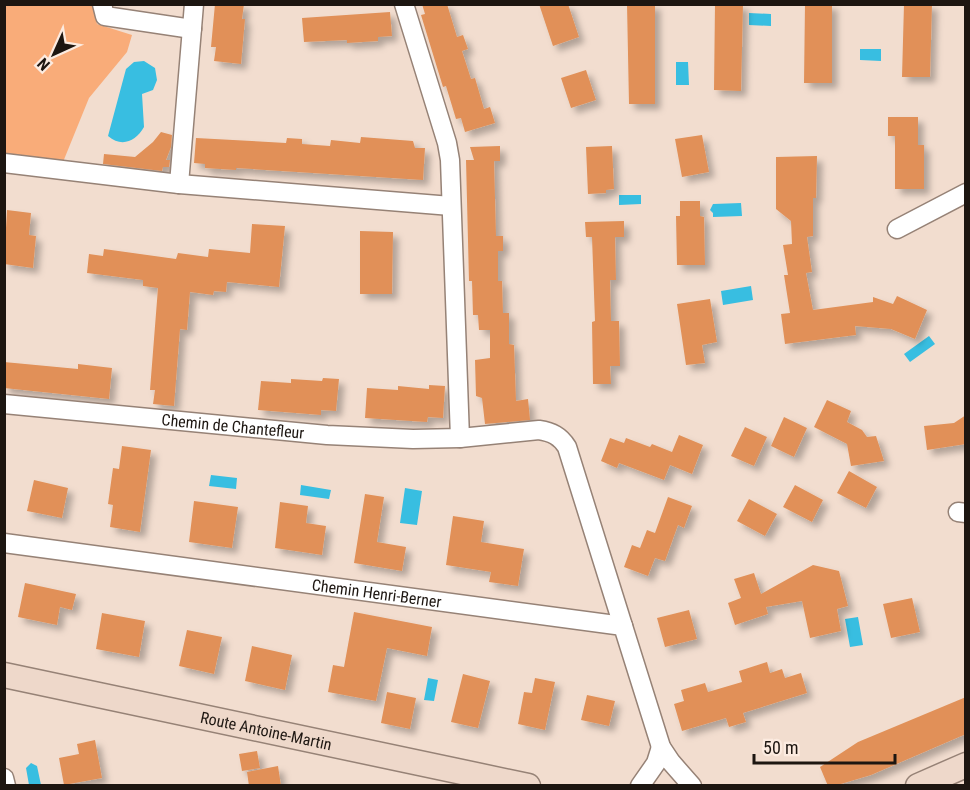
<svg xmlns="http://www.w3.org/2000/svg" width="970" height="790" viewBox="0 0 970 790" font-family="'Roboto Condensed',sans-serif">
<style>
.green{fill:#f9ac79}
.water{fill:#38bee1}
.building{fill:#e19058;filter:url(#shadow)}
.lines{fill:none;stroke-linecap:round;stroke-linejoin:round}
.street-casing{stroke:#968276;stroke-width:21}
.secondary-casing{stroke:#968276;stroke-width:27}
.street{stroke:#fff;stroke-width:18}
.secondary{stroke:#eed8ca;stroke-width:24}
.labels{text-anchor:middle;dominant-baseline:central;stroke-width:4.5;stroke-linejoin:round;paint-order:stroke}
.street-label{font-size:16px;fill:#1d1611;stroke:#fcebe0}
</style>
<defs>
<filter id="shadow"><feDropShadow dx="5.5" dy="5.5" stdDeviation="3" flood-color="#0004"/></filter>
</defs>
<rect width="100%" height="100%" fill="#f2ddcf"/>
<path class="green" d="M5 5H93L97 24 132 35 127 52 89 98 63 162 5 155Z"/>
<path class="water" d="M749 13 771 14V26L749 25Z
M860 49H881V61L860 60Z
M144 61 155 68 157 80 153 90 142 94 144 127C136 141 122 148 108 136L126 69 134 62Z
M676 62H688L689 85H676Z
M641 195V204L619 205V195Z
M741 203 742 216 713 217V213L710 210 713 204Z
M751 286 753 300 723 305 721 291Z
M929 336 935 344 910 362 904 354Z
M211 475 237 478 236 489 209 486Z
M301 485 331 490 329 499 300 495Z
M405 488 422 491 417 525 400 523Z
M858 617 863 645 850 647 845 619Z
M428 678 438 680 434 701 424 700Z
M31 763 37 766 41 785H29L26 768Z"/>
<path class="building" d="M215 4H244L242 19H245L241 64 214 61 216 47H211Z
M422 4H447L457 37 463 35 468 49 462 51 471 79 475 78 484 109 490 107 495 123 465 132 461 118 456 119 446 86 443 87 421 15 425 14Z
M539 4H568L579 37 553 46Z
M627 4H655V104H629Z
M715 4H743L741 91 714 90Z
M805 4H832V83H804Z
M904 4H932L930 77H902Z
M390 12 392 36 378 37V41L347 43V40L304 42 302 18Z
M586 70 596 100 571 108 561 78Z
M888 117H918V145H924V189H895V136H888Z
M161 132 172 135 171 147 166 160H170L169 167H163L162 171 103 164 104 154 135 157 153 142Z
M702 135 709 172 682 177 675 139Z
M361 137 413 141 415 148H425L423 180 236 168V170L205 168V164L194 163 196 138 286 143 287 138 302 139V144L330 146 331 140 360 143Z
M500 146V161H494L496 236H503V251H498V281H502L503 313H509V344L514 345 516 401 528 399 530 420 485 424 482 398 476 396 475 360 490 358V330H479L478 315H473L472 281H469L466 160H474L470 147Z
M612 146 614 189 606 190V193L588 194 586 147Z
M817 156 816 198H813V236L807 237 812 272 806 273 813 310 873 302V297L893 304 897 296 927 310 915 339 891 329 855 326 856 335 785 344 781 314 790 313 784 275H788L783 245 792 244 791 221 776 209V157Z
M680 201H700V216L704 217 705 265H677L676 216H680Z
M7 210 31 213 29 235 36 236 33 268 4 264Z
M624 221V237H615L616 280H610L611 321H619L620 366H610L611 384H593L592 322 595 321 592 237H586L585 222Z
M252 224 285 226 279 287 227 282 226 292 214 291 213 295 190 292 187 330 180 329 174 406 153 404 155 390H150L158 288 143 286V280L87 273 89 254 103 256 104 249 176 259 178 253 208 257 209 249 250 253Z
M360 231 393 232 392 294H360Z
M710 299 717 342 702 345 705 363 686 365 677 304Z
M4 362 78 369V364L112 368 109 399 4 388Z
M323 378 339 379 336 411 321 410V415L258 410 261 381 291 383V379L322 381Z
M429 385 445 386 443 418 428 417 427 422 365 418 367 388 398 390V386L429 389Z
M827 400 851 411 847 422 862 430 867 437 876 436 884 461 851 466 847 444 814 427Z
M966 415V444L927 450 924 426 954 423Z
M784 417 807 428 794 457 771 446Z
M745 427 767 437 754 466 731 456Z
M679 435 703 445 692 474 670 465 664 480 619 463 617 468 601 461 610 438 624 443 626 438 650 447 652 444 672 452Z
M122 446 151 450 140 532 110 527 113 505 108 504 113 468 119 469Z
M849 471 877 487 866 508 837 493Z
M34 480 68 488 62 518 27 511Z
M795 485 823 500 812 522 783 507Z
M365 494 384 497 377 542 406 547 402 571 354 563Z
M668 497 692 506 684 528 678 525 665 561 655 558 648 576 624 567 632 545 640 548 647 530 655 533Z
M749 499 777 514 765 536 737 521Z
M194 501 238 507 232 548 189 542Z
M280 502 308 506 306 523 326 526 322 555 275 548Z
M453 516 484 521 481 542 524 549 518 586 489 582 491 572 446 565Z
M813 565 839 571 848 606 837 609 841 631 810 638 802 601 766 607 768 614 735 625 728 603 741 598 734 579 754 573 761 594Z
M25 583 76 594 72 610 60 607 57 625 18 617Z
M912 598 920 632 891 638 883 604Z
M689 610 697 639 665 647 657 618Z
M354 612 432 627 427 656 387 648 376 701 328 692 333 665 344 667Z
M102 613 145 621 139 657 96 649Z
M187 630 222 637 214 674 179 666Z
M252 646 292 655 285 690 245 681Z
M767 662 770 673 782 669 785 678 801 673 807 693 743 713 746 722 729 727 726 718 682 731 674 704 684 701 681 690 705 683 708 692 742 682 739 671Z
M463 674 490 681 478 728 451 722Z
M535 678 555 682 545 730 518 724 524 692 532 693Z
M387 692 416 698 410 729 381 723Z
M587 695 615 701 609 726 581 720Z
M966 697V734L871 775 834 786H828L820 767 858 742Z
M95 740 102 778 64 785 59 758 79 754 77 744Z
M257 751 260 768 242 771 239 754Z
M278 766 281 786H249L247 772Z"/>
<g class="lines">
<defs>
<g id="street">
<path d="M102 4 105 16 192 29"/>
<path d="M404 4 447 143 450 160 460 438"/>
<path d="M4 163 179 184 451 206"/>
<path d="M179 184 194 4"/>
<path d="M897 229 966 193"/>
<path id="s1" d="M4 404 327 435 413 439 460 438 539 430C552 432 560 436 567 447L623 626"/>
<path d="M958 512 966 513"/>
<path id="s2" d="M4 543 623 626 661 747 671 762 692 786"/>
<path d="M4 778 6 786"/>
<path d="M640 786 656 763 661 747"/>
</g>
<g id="secondary">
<path id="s3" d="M4 675 528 786"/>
<path d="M918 786 966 765"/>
</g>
</defs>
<use href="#street" class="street-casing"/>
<use href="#secondary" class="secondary-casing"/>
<use href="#street" class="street"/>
<use href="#secondary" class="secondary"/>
</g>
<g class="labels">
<g class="street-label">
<text stroke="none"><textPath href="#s1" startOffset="230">Chemin de Chantefleur</textPath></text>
<text stroke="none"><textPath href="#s2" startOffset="376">Chemin Henri-Berner</textPath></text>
<text stroke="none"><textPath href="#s3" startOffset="268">Route Antoine-Martin</textPath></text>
</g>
</g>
<rect width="970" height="790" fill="none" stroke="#1d1611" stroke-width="12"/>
<g transform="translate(54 54) rotate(225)" stroke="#fcebe0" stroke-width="4.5" paint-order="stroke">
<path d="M0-4.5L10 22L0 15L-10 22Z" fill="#1d1611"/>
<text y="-9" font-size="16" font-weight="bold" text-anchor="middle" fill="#1d1611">N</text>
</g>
<path d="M754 754v9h141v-9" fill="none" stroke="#1d1611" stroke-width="3"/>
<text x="763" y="754" font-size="18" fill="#1d1611" stroke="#fcebe0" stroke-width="4.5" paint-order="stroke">50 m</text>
</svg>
